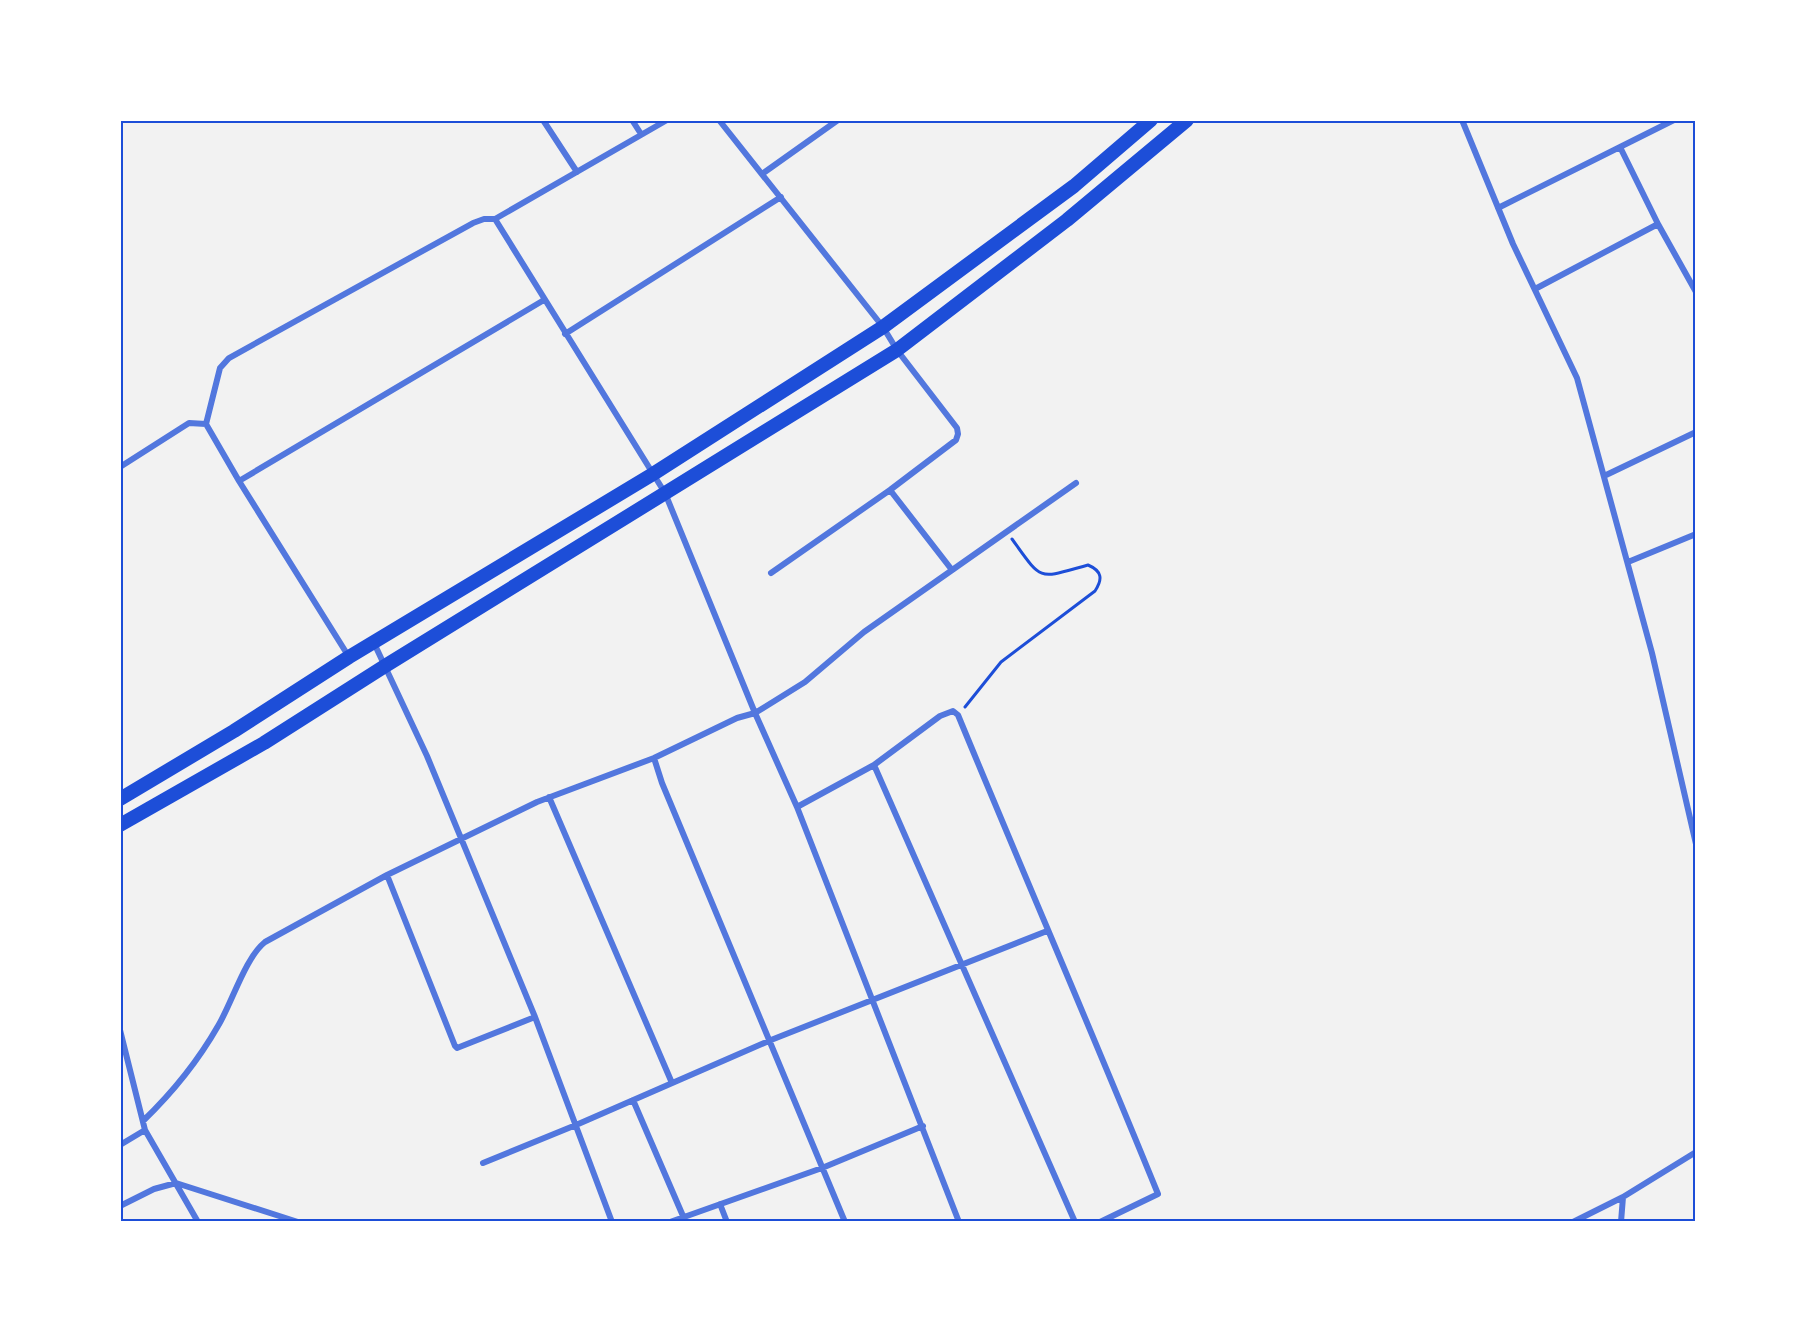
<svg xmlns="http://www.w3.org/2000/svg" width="1816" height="1342" viewBox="0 0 1816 1342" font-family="Mulish,sans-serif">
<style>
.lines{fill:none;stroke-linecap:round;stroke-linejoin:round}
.path{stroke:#1d4ed8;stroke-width:3}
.minor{stroke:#5277de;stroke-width:6}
.primary{stroke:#1d4ed8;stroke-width:14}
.neatline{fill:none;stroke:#1d4ed8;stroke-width:2}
</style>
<rect width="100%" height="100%" fill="#f2f2f2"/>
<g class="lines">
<path class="path" d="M965 707 1001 662 1095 591C1103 579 1102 571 1088 565 1037 579 1043 582 1012 539"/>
<path class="minor" d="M543 120 577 172
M632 120 641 134
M719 120 883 327 897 350 957 428 958 434 956 440 890 490 771 573
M1462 120 1513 244 1577 378 1652 653 1696 844
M1620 147 1658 224 1696 292
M762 174 838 120
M1498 208 1674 120
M495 219 665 493 755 713 797 807 959 1222
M1535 289 1658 224
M565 334 781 197
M120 467 189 423 206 424
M1604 476 1696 432
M239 481 544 300
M890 490 952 570
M1628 562 1696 534
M374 643 427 756 535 1017 612 1222
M349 657 239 481 206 424 220 368 229 358 473 223 484 219H495L667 120
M654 758 662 783 845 1222
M874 765 1075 1222
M549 797 672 1083
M797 807 874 765 940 716 953 711 958 715C1024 875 1093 1034 1158 1194L1100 1222
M387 875 455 1046 457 1048 535 1017
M120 1030 145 1130 198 1222
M633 1100 683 1216
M143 1121C171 1094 198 1061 218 1026 232 1003 245 958 265 942L387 875 537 802 654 758 737 718 755 713 805 682 864 632 1076 483
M120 1145 145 1130
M483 1163 576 1125 771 1040 1047 931
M720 1204 727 1222
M120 1206 154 1189 176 1183 298 1222
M670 1222 822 1168 923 1126
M1573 1222 1623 1197 1696 1152
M1621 1222 1623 1197"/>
<path class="primary" d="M120 799 234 731 349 657 653 474 883 327 1074 186 1151 120
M120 825 264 743 385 666 897 350 1067 220 1187 120"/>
</g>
<rect width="1816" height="1342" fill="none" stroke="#ffffff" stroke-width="243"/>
<rect x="122" y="122" width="1572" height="1098" class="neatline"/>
</svg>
